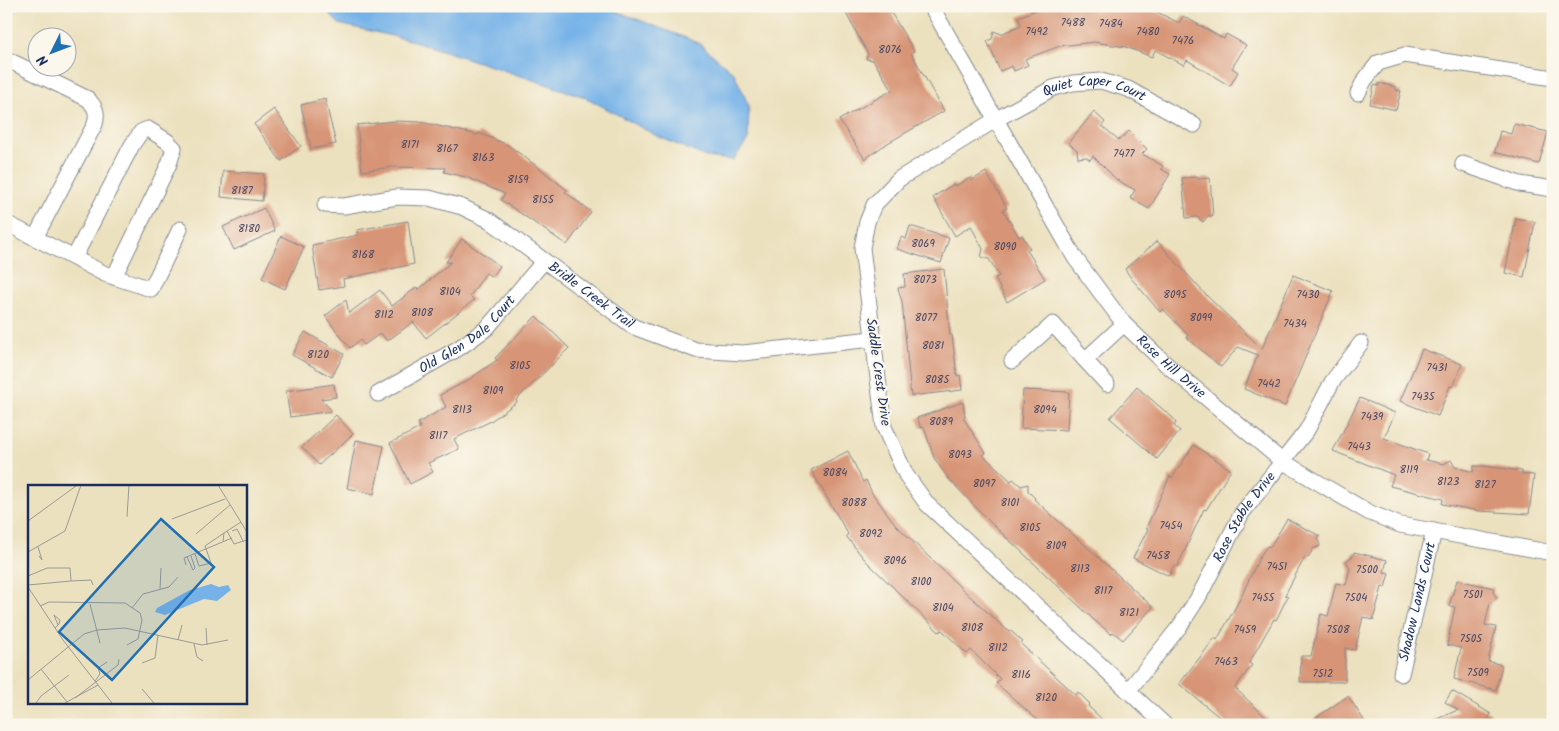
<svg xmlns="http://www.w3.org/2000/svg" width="1559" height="731" viewBox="0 0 1559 731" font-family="Kalam,sans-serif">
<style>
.water{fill:#76b2e8;stroke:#4870a3}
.building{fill:#d79476}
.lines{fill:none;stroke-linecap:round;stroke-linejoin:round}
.minor-casing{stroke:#84888e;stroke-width:17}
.minor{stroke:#fff;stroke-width:15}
.labels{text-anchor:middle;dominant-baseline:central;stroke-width:5;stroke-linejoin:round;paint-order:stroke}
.number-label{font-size:11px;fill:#4a4864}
.street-label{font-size:14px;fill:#1b2f5e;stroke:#fbf7ec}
.inset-road{fill:none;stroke:#989a98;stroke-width:1}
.view{fill:#1f6fb2;fill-opacity:0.15;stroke:#1f6fb2;stroke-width:2.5}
.inset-edge{fill:none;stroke:#1b2f5e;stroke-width:2.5}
</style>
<rect width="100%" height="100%" fill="#fbf7ec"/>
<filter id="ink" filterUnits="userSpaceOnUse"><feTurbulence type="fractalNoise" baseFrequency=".02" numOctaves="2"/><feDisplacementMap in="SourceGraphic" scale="10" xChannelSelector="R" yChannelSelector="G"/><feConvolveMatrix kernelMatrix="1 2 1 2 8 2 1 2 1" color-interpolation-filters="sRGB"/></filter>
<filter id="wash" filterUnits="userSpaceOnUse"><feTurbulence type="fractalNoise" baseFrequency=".0096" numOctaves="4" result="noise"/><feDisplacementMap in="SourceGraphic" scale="20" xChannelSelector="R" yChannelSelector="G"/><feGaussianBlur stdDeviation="1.12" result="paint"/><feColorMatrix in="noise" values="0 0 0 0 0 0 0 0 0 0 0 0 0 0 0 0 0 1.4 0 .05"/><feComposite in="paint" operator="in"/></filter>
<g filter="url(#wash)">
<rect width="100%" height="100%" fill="#ece1bf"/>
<path class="water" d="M323 6H603L699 43 734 73 749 106 748 140 733 160 706 157 657 136 585 97 414 41 339 24Z"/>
<g id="blocks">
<path class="building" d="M842 6H887L914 51 911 53 944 111 886 144 865 159 839 120 892 90 873 60 866 59 868 54Z
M1047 6H1145L1179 23 1183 16 1224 39 1226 34 1246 45 1232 68 1238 72 1230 86 1187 60 1184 65 1155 50 1152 57 1126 47 1094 42 1060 46 1025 59 1028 65 1014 71 1012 66 1000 71 987 41 992 39 994 31 1001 34 1021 25 1018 17Z
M1379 83 1396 87V90L1401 91 1396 110 1370 104 1374 85 1379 86Z
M325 99 336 144 311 149 301 105Z
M274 109 301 146 281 161 254 124Z
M1094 112 1105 122 1102 126 1119 140 1129 131 1147 149 1142 154 1163 166 1161 169 1170 174 1149 209 1130 198 1135 190 1117 180 1093 156 1090 160 1086 157 1078 158 1077 150 1068 143Z
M395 121 421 122 478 135 479 133 508 145 542 170 567 190 565 192 591 212 567 245 501 200 505 194 466 177 444 172 445 168 393 167 362 171 357 125Z
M1514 124 1548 132 1539 164 1495 152 1500 131 1511 134Z
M223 171 264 174 262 201 221 197Z
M986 172 1007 208 1003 210 1019 237 1022 235 1030 248 1027 250 1045 279 1007 302 995 278 999 276 989 259 981 257 983 249 971 226 955 236 933 197 954 184 955 186 970 178 971 181Z
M1198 177V179L1210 178 1213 216H1208L1203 222 1197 217 1186 218 1182 178Z
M264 208 275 231 234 250 223 227Z
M1516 218 1535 222 1524 277 1505 273Z
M408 221 414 264 343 279 344 286 319 290 312 245 358 235 357 230Z
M910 226 949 238 941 263 897 249 901 237 906 239Z
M281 236 304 247 285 289 262 278Z
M462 239 500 266 492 277 486 273 470 296 474 300 426 338 413 322 387 341 381 333 364 345 360 340 350 348 325 316 346 300 349 313 380 290 392 306 417 287 418 290 451 262H446Z
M1157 241 1206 295 1262 349 1293 275 1333 291 1285 406 1244 389 1258 355 1238 347 1221 367 1186 337 1188 335 1163 309 1160 312 1131 278 1125 269Z
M944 269 950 335H952L957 376 960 375 962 390 911 396 902 302 898 288 905 287 904 274Z
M536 316 569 348 516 400 517 402 491 421 454 439 459 449 428 463 433 472 410 484 390 443 420 428 418 423 446 407 440 395 467 381 497 360 495 358Z
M305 332 344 354 332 377 292 355Z
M1422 349 1462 364 1453 387 1450 386 1438 416 1400 401Z
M334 384 336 397 321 399 332 411 290 417 286 391Z
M1137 387 1173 418 1176 423 1174 426 1180 431 1157 459 1110 418Z
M1023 390 1069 392 1067 430 1021 428Z
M1360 398 1395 413 1384 438 1428 454 1426 460 1444 464 1451 460 1455 467 1473 472 1474 466H1483L1522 471V474L1534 475 1529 514 1479 511 1442 504 1443 499 1390 486 1394 475 1333 451Z
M963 402 965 417 963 418 986 453 983 455 1011 481 1013 479 1021 486 1028 484V491L1035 498 1034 499 1153 607 1123 640 1113 632 1111 634 1094 620 990 522 948 478 934 458 924 427 921 428 917 418Z
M336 415 353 434 319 465 302 447Z
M356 440 384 446 374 494 347 488Z
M1194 445 1231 470 1206 510 1204 509 1177 567 1174 565 1169 576 1133 558 1148 529 1146 528 1170 476 1172 478Z
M848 451 863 482 866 480 872 493 896 525 962 589 1007 630 1011 631 1023 642 1021 644 1076 695 1078 692 1090 704 1088 706 1108 725H1043L996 683 1000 679 971 650 967 654 942 630 939 632 865 560 846 536 848 534 811 470Z
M1287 519 1320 536 1318 539 1320 546 1313 549 1308 558 1305 557 1285 595 1288 596 1276 620 1274 619 1249 663 1252 665 1235 688 1274 725H1229L1179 684 1215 638 1217 640 1239 601 1260 556 1267 546 1270 547Z
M1354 552 1387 560 1384 572 1389 573 1385 588 1382 587 1373 620 1363 617 1355 650 1345 648V682H1300L1301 656H1311L1321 614 1328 616 1336 583 1346 585 1350 568 1346 561 1353 556Z
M1457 580 1494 588 1493 592 1497 598 1490 603 1485 625 1496 627 1488 661 1502 665 1496 690 1454 679 1461 648 1447 645 1455 607 1449 606Z
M1452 691 1491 714 1485 725H1423L1458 710 1445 702Z
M1348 696 1367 725H1305Z"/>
</g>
</g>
<g filter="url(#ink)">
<use href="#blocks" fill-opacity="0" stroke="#84888e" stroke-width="1"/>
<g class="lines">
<defs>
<g id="minor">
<path id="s1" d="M931 6 1075 258 1124 324 1167 365 1282 461 1368 512 1400 525 1553 553"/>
<path d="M6 59 88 99C96 108 98 113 95 124L35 238"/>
<path d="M1358 93 1364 81 1378 63 1405 55 1553 78"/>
<path d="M1463 164 1520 184 1553 189"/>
<path id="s2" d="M325 205 344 206 397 197 429 198 462 207 489 220 634 327 696 350 743 353 872 339"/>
<path d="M6 223 105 274 151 289 180 229"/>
<path d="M74 258 132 145 141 132 148 129 167 141 174 148 169 164 114 277"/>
<path d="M1085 360 1107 384"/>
<path d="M1012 361 1053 324 1085 360 1124 324"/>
<path id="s3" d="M378 394 459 348 487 328 544 261"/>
<path id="s4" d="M1401 674 1434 531"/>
<path id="s5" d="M1128 691 1180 626 1198 598 1242 513 1307 430 1332 382 1361 343"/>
<path id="s6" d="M1165 725 927 504 906 475 884 427 862 248 867 222 874 205 899 179 995 120 1053 88 1073 83 1101 81 1128 89 1194 125"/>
</g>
</defs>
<use href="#minor" class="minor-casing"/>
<use href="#minor" class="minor"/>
</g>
</g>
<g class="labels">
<g class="number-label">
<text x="1073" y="23">7488</text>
<text x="1111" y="24">7484</text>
<text x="1037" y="32">7492</text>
<text x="1148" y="32">7480</text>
<text x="1183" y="41">7476</text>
<text x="890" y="50">8076</text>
<text x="410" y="145">8171</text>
<text x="447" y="149">8167</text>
<text x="1124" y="154">7477</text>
<text x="483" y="158">8163</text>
<text x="518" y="180">8159</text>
<text x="242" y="191">8187</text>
<text x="543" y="200">8155</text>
<text x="249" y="229">8180</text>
<text x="923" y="244">8069</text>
<text x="1005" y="247">8090</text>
<text x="363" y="255">8168</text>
<text x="925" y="280">8073</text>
<text x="450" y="292">8104</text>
<text x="1175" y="295">8095</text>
<text x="1308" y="295">7430</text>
<text x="422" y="313">8108</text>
<text x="384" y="315">8112</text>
<text x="926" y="318">8077</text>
<text x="1201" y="318">8099</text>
<text x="1295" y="324">7434</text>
<text x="933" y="346">8081</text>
<text x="318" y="355">8120</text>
<text x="520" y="366">8105</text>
<text x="1437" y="368">7431</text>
<text x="937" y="380">8085</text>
<text x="1269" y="384">7442</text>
<text x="493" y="391">8109</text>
<text x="1423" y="397">7435</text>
<text x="462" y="410">8113</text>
<text x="1045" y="410">8094</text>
<text x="1372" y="417">7439</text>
<text x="941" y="422">8089</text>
<text x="438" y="436">8117</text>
<text x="1359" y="447">7443</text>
<text x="960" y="455">8093</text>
<text x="1409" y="470">8119</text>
<text x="835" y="473">8084</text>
<text x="1448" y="482">8123</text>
<text x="984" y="484">8097</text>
<text x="1485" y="485">8127</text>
<text x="854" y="503">8088</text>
<text x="1010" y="503">8101</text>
<text x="1171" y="526">7454</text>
<text x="1030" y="528">8105</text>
<text x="871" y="534">8092</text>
<text x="1056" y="546">8109</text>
<text x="1158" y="556">7458</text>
<text x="895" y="561">8096</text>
<text x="1277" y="567">7451</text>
<text x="1080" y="569">8113</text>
<text x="1367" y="570">7500</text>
<text x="921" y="582">8100</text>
<text x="1103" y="591">8117</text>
<text x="1473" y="595">7501</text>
<text x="1263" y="598">7455</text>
<text x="1356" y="598">7504</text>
<text x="943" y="608">8104</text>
<text x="1129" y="613">8121</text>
<text x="972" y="628">8108</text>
<text x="1245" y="630">7459</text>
<text x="1338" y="630">7508</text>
<text x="1471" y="639">7505</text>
<text x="998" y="648">8112</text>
<text x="1226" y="662">7463</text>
<text x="1478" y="673">7509</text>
<text x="1323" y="674">7512</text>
<text x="1021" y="675">8116</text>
<text x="1046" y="698">8120</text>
</g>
<g class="street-label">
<text stroke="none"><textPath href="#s6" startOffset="896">Quiet Caper Court</textPath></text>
<text stroke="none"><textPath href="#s2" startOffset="296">Bridle Creek Trail</textPath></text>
<text stroke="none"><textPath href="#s3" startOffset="108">Old Glen Dale Court</textPath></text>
<text stroke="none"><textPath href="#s1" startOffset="436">Rose Hill Drive</textPath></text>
<text transform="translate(878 372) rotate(82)">Saddle Crest Drive</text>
<text stroke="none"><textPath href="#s5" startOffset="210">Rose Stable Drive</textPath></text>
<text stroke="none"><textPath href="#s4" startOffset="74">Shadow Lands Court</textPath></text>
</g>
</g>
<g transform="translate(28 485)">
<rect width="219" height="219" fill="#ece1bf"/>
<path d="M183 99 191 102 200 100 203 105 189 116 176 114 137 130 127 127 129 123 162 105Z" fill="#76b2e8"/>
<path class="inset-road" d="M190 0 219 47M99 32 101 0M144 34 197 14M0 36 48 1M199 46 206 59 219 55M204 46 209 44 215 56M168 49 202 20M195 56 196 48 213 37M10 62 14 75 11 71M0 67 37 46 53 0M167 69 171 81 183 78 177 61 196 48M159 72 165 85 167 83 163 71M158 80 156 73 204 53M0 91 19 83H42L43 96 0 100M43 96 63 95 65 100M0 102 35 155 84 218M132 104 133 83M62 119 72 158M12 121 21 117 97 118 112 128 114 135 110 154 99 160M104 123 115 109 141 102 150 92M27 143 31 139 32 135 26 130 30 140M178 143 179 160M150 155 154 140M166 159 169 172 175 176M114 178 127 173 130 150M13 184 39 217M0 195 56 149 69 145 97 143 174 160 200 155M67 196 72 189 70 183 79 177M114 204 126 218M47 213 90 180 91 174M8 218 13 211 41 190M37 218 70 200"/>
<path class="view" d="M133 34 186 82 84 195 31 147Z"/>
<rect width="219" height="219" class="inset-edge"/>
</g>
<rect width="1559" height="731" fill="none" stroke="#fbf7ec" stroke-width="25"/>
<g transform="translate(52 52) rotate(228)"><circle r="24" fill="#fbf7ec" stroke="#a1a7b3"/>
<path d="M0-4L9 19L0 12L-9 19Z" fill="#1f6fb2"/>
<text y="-8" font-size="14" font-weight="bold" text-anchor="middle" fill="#1b2f5e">N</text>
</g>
</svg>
